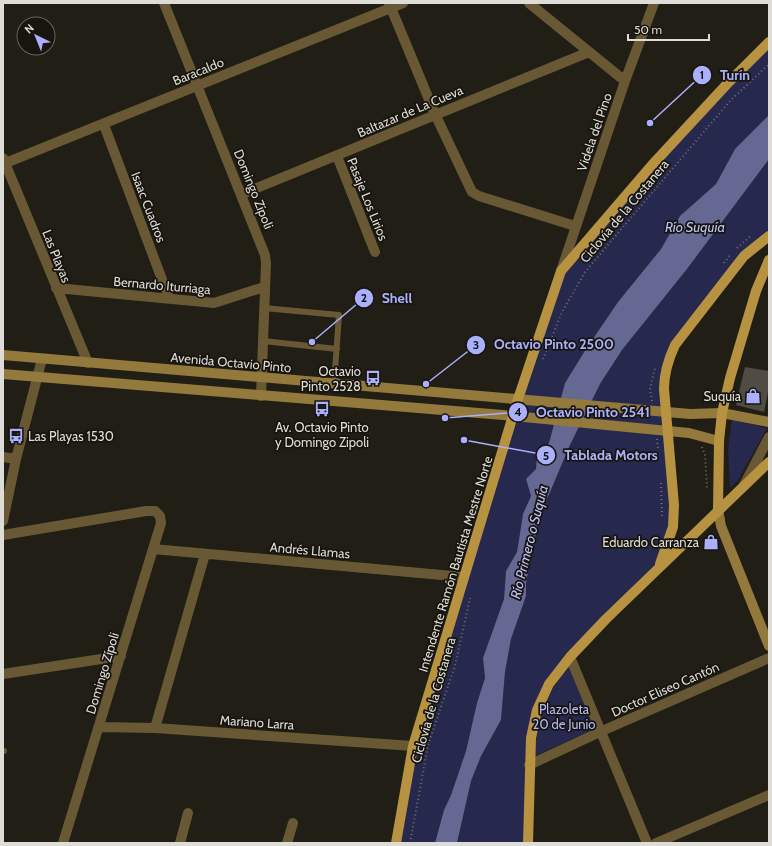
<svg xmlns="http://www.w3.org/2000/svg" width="772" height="846" viewBox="0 0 772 846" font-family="Cabin,sans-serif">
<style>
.green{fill:#27284d}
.water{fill:#646892}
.building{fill:#504c44}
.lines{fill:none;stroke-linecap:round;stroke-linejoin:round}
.path{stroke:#73716a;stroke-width:2;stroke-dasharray:1 3;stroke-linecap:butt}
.service{stroke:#695834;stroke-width:6}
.minor{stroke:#695834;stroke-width:10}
.secondary{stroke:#94793c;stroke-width:10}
.primary{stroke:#b69241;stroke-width:10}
.labels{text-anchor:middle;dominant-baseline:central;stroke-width:3.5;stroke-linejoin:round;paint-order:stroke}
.street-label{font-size:13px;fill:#dedcd7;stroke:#18140e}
.poi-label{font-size:13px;fill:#dedcd7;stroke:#18140e;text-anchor:end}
.park-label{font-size:13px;fill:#b2b8fc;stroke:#18140e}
.water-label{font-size:14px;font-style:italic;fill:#bbc0f8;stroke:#18140e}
.leader{fill:none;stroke:#aab0fb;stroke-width:1.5}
.callout-dot{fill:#aab0fb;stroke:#18140e;stroke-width:1.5}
.mark-label{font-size:12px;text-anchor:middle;font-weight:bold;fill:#111}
.callout-label{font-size:14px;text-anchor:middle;font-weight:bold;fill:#aab0fb;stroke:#18140e;stroke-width:3.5;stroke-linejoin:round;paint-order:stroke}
</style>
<rect width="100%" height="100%" fill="#211e16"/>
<path class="green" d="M769 42V115L735 149 716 184 680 216 661 249 618 302 586 349 565 383 549 443 537 455 536 469 527 481 531 496 523 514 517 552 506 571 504 599 483 658 485 678 477 703 466 751 451 795 444 810 435 843H396L413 746 561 271Z
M769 159V236L754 247 675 345 664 375 674 505 658 569 570 657 537 710 528 843H457L471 781 481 756 501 720 505 672 511 639 526 596V583L539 518 570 445 600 384 622 350 687 269Z
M732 420 767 428 738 480 730 488 728 449Z
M568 665 594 729 534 756C539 715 544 700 568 665Z"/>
<path class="water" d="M769 115V159L687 269 622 350 600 384 570 445 539 518 526 583V596L511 639 505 672 501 720 481 756 471 781 457 843H435L444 810 451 795 466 751 477 703 485 678 483 658 504 599 506 571 517 552 523 514 531 496 526 479 536 469 537 455 549 443 565 383 586 349 618 302 661 249 680 216 716 184 735 149Z"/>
<path class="building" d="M745 367 769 371V387L764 412 736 405Z"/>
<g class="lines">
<path class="path" d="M737 248 752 235
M724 263 730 255
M543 359 562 312 585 272 730 101 769 64
M652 401 650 389 655 368
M657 439 658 449
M702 447 705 455 707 488
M661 483 662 517
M410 843 428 745 455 666 470 598"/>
<path class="service" d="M264 308 339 315 334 384
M263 341 337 349
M3 751H4"/>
<path class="minor" d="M164 3 265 255 266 263 261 396
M389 3 435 114 472 192 479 196 575 226
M529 3 625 81
M104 125 169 298
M337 156 375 252
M3 158 88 363
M3 164 403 3
M242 194 589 52
M561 271 625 81 654 3
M56 288 214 303 264 287
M3 457 16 459
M744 485 769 437
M3 521 16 459 42 359
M3 535 146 511H155L160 516 161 523 63 843
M153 549 464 577
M570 657 647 843
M3 674 121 656
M99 727 155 728 413 746
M155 728 205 554
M529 765 602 731 769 658
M180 843 188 813
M287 843 293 823
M656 843 769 795"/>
<path class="secondary" d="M3 355 690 414 722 413 769 422
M3 374 503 415 689 433 719 441
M718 509 721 526 769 646"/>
<path class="primary" d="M718 509 719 441 722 413 730 378 756 291 769 260
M660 564 673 527 674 505 664 389C664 373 668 360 675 345L744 256 769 236
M396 843 413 746 518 399 561 271 652 165 727 84 769 42
M528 843 531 738 537 710 549 684 570 657 606 619 769 462"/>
</g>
<defs>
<symbol id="bus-bare" viewBox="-9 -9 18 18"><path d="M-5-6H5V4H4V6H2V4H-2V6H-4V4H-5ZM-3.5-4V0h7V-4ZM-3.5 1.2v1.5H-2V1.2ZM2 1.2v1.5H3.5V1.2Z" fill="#aab0fb" stroke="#18140e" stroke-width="2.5" paint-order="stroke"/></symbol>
<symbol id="shop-bare" viewBox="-9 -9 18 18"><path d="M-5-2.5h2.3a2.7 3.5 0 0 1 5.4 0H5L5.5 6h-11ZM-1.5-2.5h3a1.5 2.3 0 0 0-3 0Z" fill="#aab0fb" stroke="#18140e" stroke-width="2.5" paint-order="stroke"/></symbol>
</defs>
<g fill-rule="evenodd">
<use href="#bus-bare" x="362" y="367" width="22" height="22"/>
<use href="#shop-bare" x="742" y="385" width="22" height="22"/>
<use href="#bus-bare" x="311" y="398" width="22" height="22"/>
<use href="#bus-bare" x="5" y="425" width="22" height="22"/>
<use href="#shop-bare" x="700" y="531" width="22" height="22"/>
</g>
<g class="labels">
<g class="street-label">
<text transform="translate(198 71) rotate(-22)">Baracaldo</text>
<text transform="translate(410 111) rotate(-23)">Baltazar de La Cueva</text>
<text transform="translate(594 132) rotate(-71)">Videla del Pino</text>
<text transform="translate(254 189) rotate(68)">Domingo Zípoli</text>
<text transform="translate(368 199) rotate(68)">Pasaje Los Lirios</text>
<text transform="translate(149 207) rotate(69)">Isaac Cuadros</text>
<text transform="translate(624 211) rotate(-50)">Ciclovía de la Costanera</text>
<text transform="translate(57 256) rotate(68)">Las Playas</text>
<text transform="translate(162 285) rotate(5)">Bernardo Iturriaga</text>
<text transform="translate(231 362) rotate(5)">Avenida Octavio Pinto</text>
<text transform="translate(310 550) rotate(5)">Andrés Llamas</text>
<text transform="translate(455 564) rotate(-73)">Intendente Ramón Bautista Mestre Norte</text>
<text transform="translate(102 673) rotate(-73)">Domingo Zípoli</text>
<text transform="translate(665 689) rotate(-24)">Doctor Eliseo Cantón</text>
<text transform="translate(433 700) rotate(-74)">Ciclovía de la Costanera</text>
<text transform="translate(257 722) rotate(4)">Mariano Larra</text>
</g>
<g class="poi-label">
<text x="361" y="371">Octavio<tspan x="361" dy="15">Pinto 2528</tspan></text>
<text x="741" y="396">Suquía</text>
<text x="322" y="427" text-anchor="middle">Av. Octavio Pinto<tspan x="322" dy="15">y Domingo Zipoli</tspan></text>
<text x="28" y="436" text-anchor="start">Las Playas 1530</text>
<text x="699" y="542">Eduardo Carranza</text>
</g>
<g class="park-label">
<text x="564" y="709">Plazoleta<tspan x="564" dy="15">20 de Junio</tspan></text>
</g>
<g class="water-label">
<text x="695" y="227">Río Suquía</text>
<text transform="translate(529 542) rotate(-76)">Río Primero o Suquía</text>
</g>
</g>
<path class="leader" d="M650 123L702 75M312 342L364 298M426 384L476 345M445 418L518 412M464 440L546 455"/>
<g class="callout-dot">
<circle cx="650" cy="123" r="4"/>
<circle cx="312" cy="342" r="4"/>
<circle cx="426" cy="384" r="4"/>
<circle cx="445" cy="418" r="4"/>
<circle cx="464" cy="440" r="4"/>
<circle cx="702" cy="75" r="10"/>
<circle cx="364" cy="298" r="10"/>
<circle cx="476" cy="345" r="10"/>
<circle cx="518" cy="412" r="10"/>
<circle cx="546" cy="455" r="10"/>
</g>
<g class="mark-label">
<text x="702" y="79">1</text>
<text x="364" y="302">2</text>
<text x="476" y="349">3</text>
<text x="518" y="416">4</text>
<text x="546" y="460">5</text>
</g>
<g class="callout-label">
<text x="735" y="80">Turín</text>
<text x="397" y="303">Shell</text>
<text x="554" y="349">Octavio Pinto 2500</text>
<text x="593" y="417">Octavio Pinto 2541</text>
<text x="611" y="460">Tablada Motors</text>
</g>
<rect width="772" height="846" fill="none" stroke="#dedcd7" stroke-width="8"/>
<g transform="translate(36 36) rotate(317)"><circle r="19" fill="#18140e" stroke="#67645e"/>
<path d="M0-3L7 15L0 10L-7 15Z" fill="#aab0fb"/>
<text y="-6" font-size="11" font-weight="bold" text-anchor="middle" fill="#dedcd7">N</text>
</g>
<path d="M628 34v6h81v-6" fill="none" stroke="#dedcd7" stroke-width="2"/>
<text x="634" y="34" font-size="12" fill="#dedcd7" stroke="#18140e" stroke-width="3" paint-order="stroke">50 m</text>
</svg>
